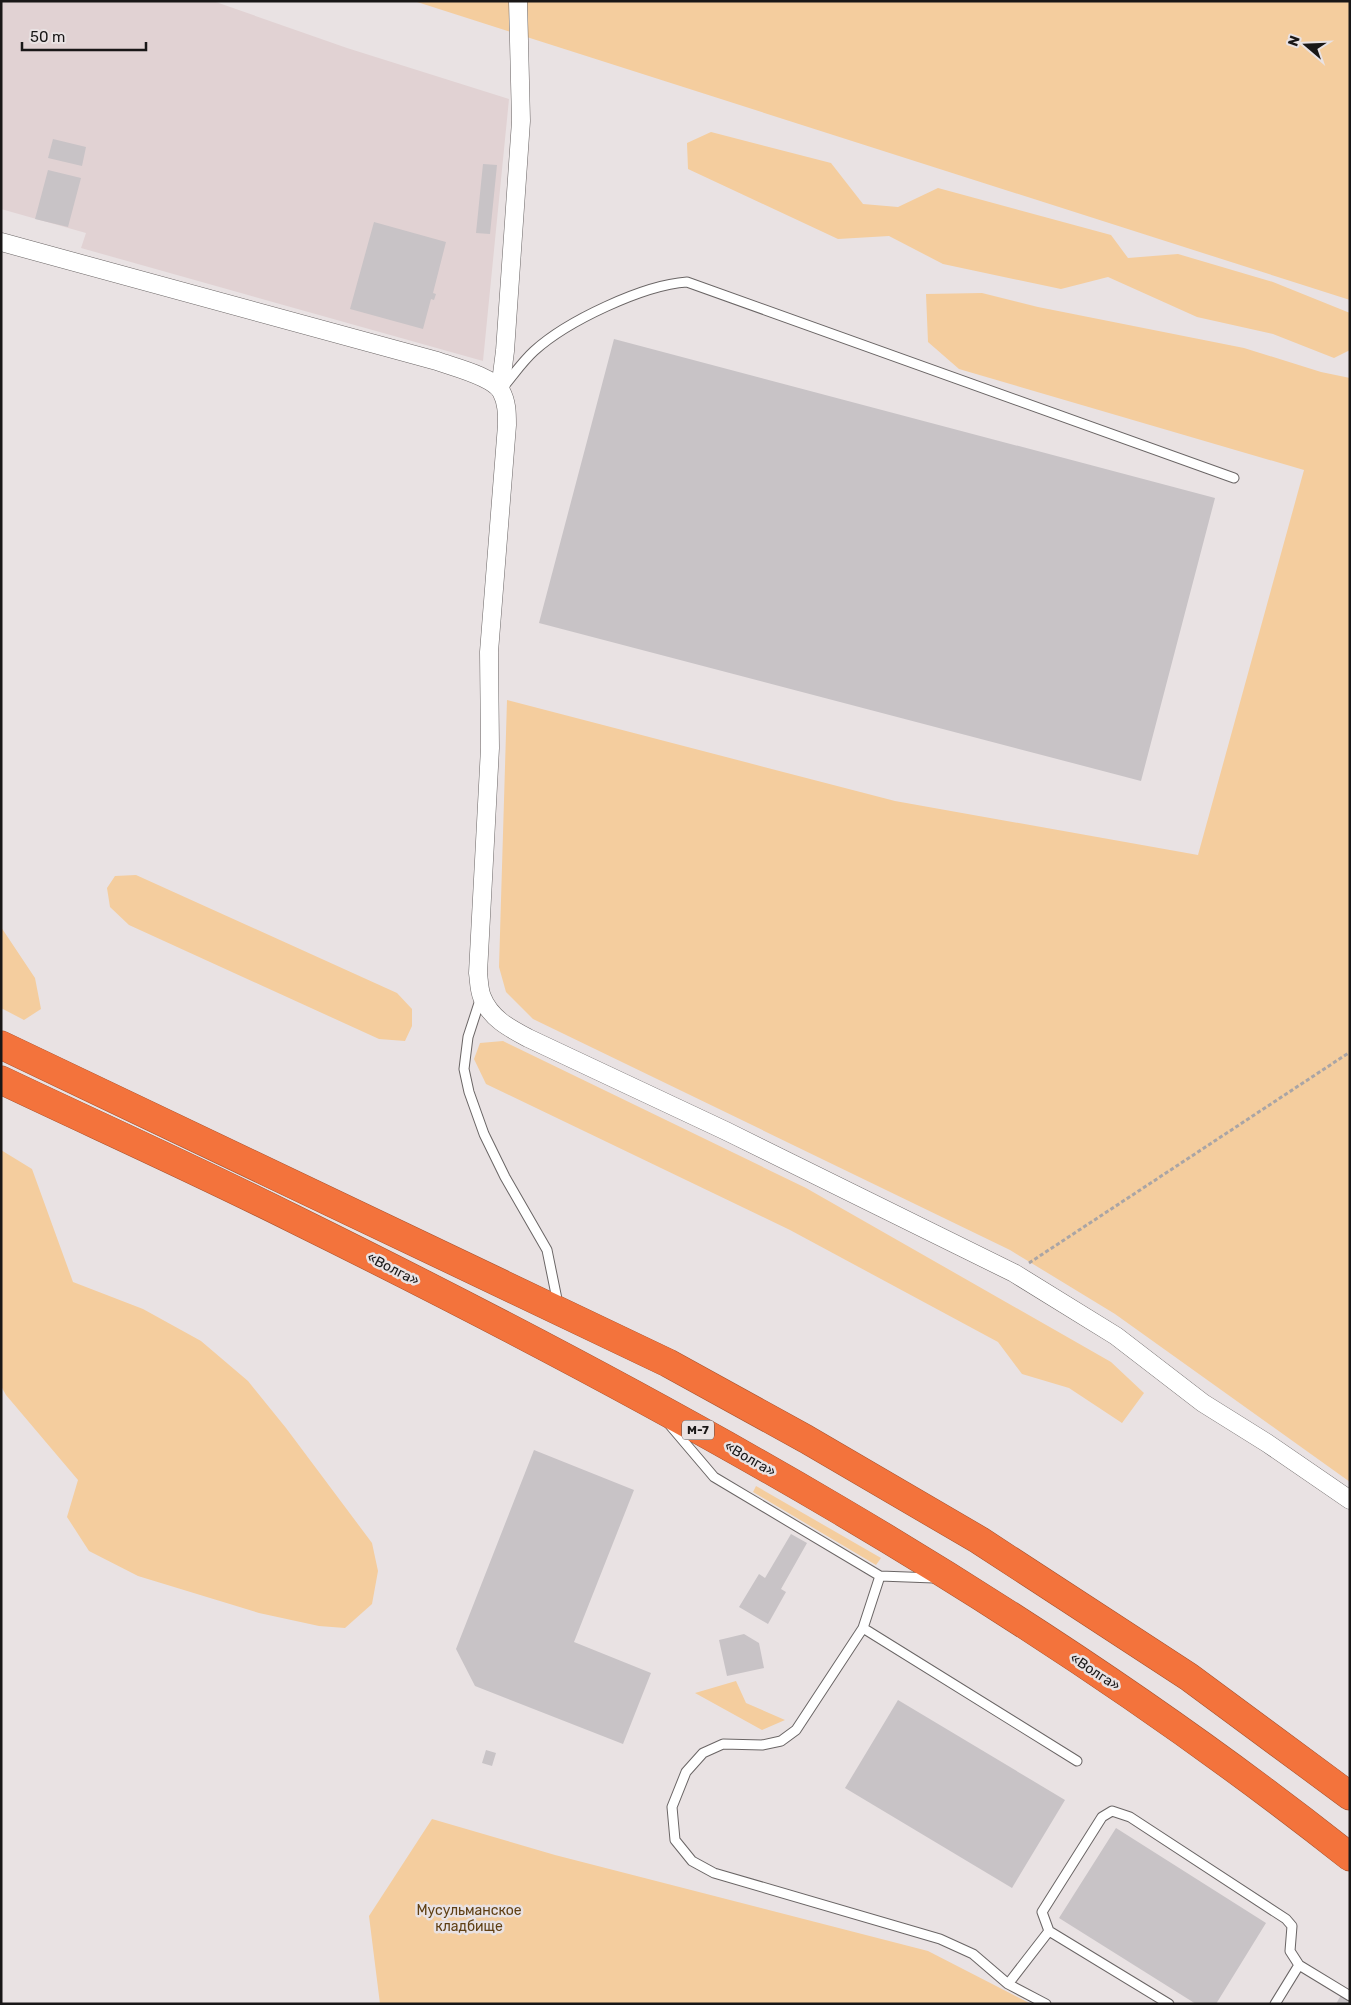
<svg xmlns="http://www.w3.org/2000/svg" width="1351" height="2005" viewBox="0 0 1351 2005" font-family="Rubik,sans-serif">
<style>
.built{fill:#e1d2d3}
.green{fill:#f4cd9e}
.building{fill:#c8c3c6}
.lines{fill:none;stroke-linecap:round;stroke-linejoin:round}
.lane-casing{stroke:#6a6565;stroke-width:11}
.street-casing{stroke:#6a6565;stroke-width:19}
.highway-casing{stroke:#a7532f;stroke-width:29}
.path{stroke:#aaa5a5;stroke-width:3;stroke-dasharray:4 2.5;stroke-linecap:butt}
.lane{stroke:#fff;stroke-width:9}
.street{stroke:#fff;stroke-width:18}
.highway{stroke:#f3733c;stroke-width:28}
.labels{text-anchor:middle;dominant-baseline:central;stroke-width:5;stroke-linejoin:round;paint-order:stroke}
.shield{fill:#e9e2e3;stroke:#575454;stroke-width:1}
.shield-label{font-size:12px;font-weight:bold;fill:#191717}
.street-label{font-size:14px;fill:#191717;stroke:#e9e2e3}
.park-label{font-size:14px;fill:#5f3f13;stroke:#e9e2e3}
</style>
<rect width="100%" height="100%" fill="#e9e2e3"/>
<path class="built" d="M1 1H213L347 48 509 99 483 361 81 248 86 233 1 209Z"/>
<path class="green" d="M414 1H1350V300Z
M711 132 831 163 863 204 898 207 938 188 1111 235 1128 258 1178 254 1273 282 1350 313V350L1334 358 1273 334 1197 317 1108 277 1061 289 943 264 889 236 838 239 688 169 687 143Z
M982 293 1038 307 1244 348 1321 372 1350 378V1482L1115 1314 1010 1250 533 1019 506 992 499 967 507 700 895 801 1198 855 1304 470 959 369 928 342 926 294Z
M136 875 397 993 412 1009V1026L405 1041 379 1039 129 925 110 907 107 888 115 876Z
M1 927 35 978 41 1009 24 1020 1 1008Z
M503 1041 806 1188 1111 1362 1144 1393 1122 1423 1069 1388 1022 1374 998 1342 790 1230 486 1084 474 1059 480 1043Z
M1 1150 32 1169 73 1282 143 1309 201 1341 248 1381 286 1428 372 1543 378 1571 372 1604 345 1628 319 1626 259 1613 138 1576 89 1551 67 1517 78 1480 6 1395 1 1386Z
M756 1486 881 1558 876 1565 753 1492Z
M736 1681 746 1703 785 1720 762 1730 695 1693Z
M432 1819 555 1855 928 1951 1031 2004H380L369 1916Z"/>
<path class="building" d="M53 139 86 147 82 166 48 158Z
M483 164 497 165 490 234 476 233Z
M48 170 81 178 68 227 35 219Z
M374 222 446 242 433 293 436 294 434 300 431 299 423 329 350 309Z
M614 339 1215 498 1141 781 539 623Z
M534 1450 634 1490 574 1642 651 1673 623 1744 475 1686 456 1649Z
M791 1534 807 1543 781 1589 786 1592 768 1624 739 1607 759 1574 765 1578Z
M744 1634 759 1643 764 1668 727 1676 719 1640Z
M898 1700 1065 1800 1012 1888 845 1788Z
M486 1750 496 1753 492 1766 482 1763Z
M1116 1828 1266 1923 1216 2004H1196L1059 1918Z
M1341 1995 1350 2000V2004H1336Z"/>
<g class="lines">
<defs>
<path id="lane" d="M504 386C514 374 523 361 534 351 567 321 643 285 687 282L1234 478
M481 997 468 1037 464 1069 469 1092 484 1134 505 1177 547 1250 558 1304
M669 1424 714 1477 880 1576 934 1578
M880 1576 863 1628 796 1730 781 1741 762 1745 723 1744 703 1753 686 1772 672 1807 675 1840 692 1861 714 1873 940 1939 973 1954 1008 1984 1046 2004
M863 1628 1077 1761
M1299 1965 1350 1996
M1008 1984 1049 1931
M1169 2004 1049 1931 1042 1912 1102 1817 1112 1811 1130 1817 1286 1919 1292 1926 1290 1951 1299 1965 1275 2004"/>
<path id="street" d="M1 242 437 361C453 367 492 376 501 391 507 402 507 413 507 425L489 652 490 748 478 973C479 980 479 990 482 997 490 1018 509 1028 528 1038L726 1131 1014 1273 1116 1336 1203 1403 1267 1443 1350 1500
M500 390 505 351 521 121 518 1"/>
<path id="highway" d="M1 1045 668 1363 806 1439 979 1540 1189 1677 1350 1796
M1 1080C98 1126 196 1170 292 1218 661 1400 1026 1600 1350 1857"/>
</defs>
<use href="#lane" class="lane-casing"/>
<use href="#street" class="street-casing"/>
<use href="#highway" class="highway-casing"/>
<path class="path" d="M1029 1263 1350 1052"/>
<use href="#lane" class="lane"/>
<use href="#street" class="street"/>
<use href="#highway" class="highway"/>
</g>
<g class="labels">
<rect class="shield" x="682" y="1420.5" width="32" height="19" rx="4"/>
<g class="shield-label">
<text x="698" y="1430">М-7</text>
</g>
<g class="street-label">
<text transform="translate(393 1269) rotate(27)">«Волга»</text>
<text transform="translate(750 1459) rotate(30)">«Волга»</text>
<text transform="translate(1095 1672) rotate(33)">«Волга»</text>
</g>
<g class="park-label">
<text x="469" y="1910">Мусульманское<tspan x="469" dy="16">кладбище</tspan></text>
</g>
</g>
<rect width="1351" height="2005" fill="none" stroke="#191717" stroke-width="5"/>
<g transform="translate(1306 45) rotate(289)" stroke="#e9e2e3" stroke-width="4" paint-order="stroke">
<path d="M0-4L9 19L0 12L-9 19Z" fill="#191717"/>
<text y="-8" font-size="14" font-weight="bold" text-anchor="middle" fill="#191717">N</text>
</g>
<path d="M22 42v8h124v-8" fill="none" stroke="#191717" stroke-width="2.5"/>
<text x="30" y="42" font-size="15" fill="#191717" stroke="#e9e2e3" stroke-width="4" paint-order="stroke">50 m</text>
</svg>
